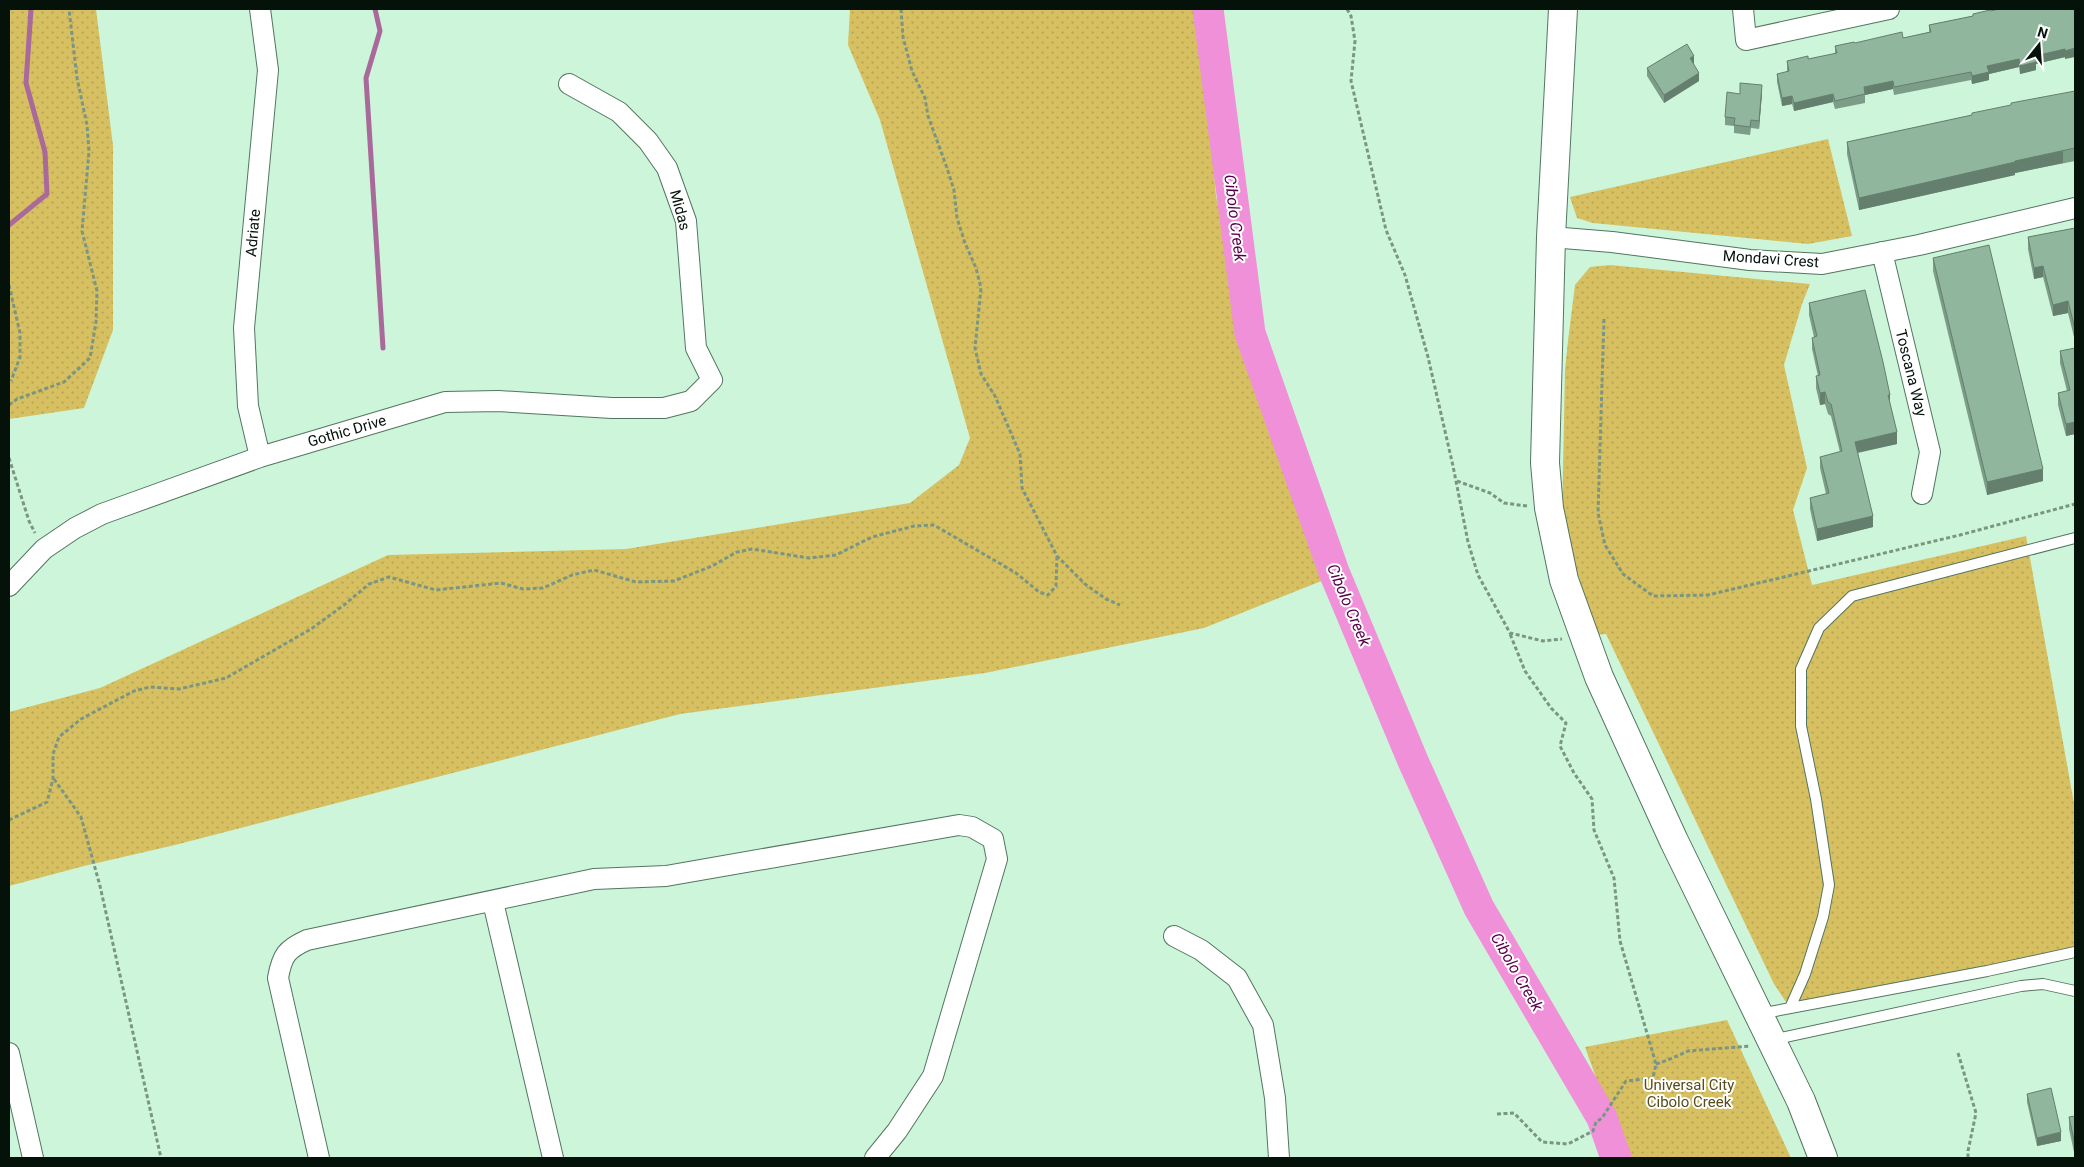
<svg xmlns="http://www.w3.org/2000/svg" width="2084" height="1167" viewBox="0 0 2084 1167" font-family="Roboto,sans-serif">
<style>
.green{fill:url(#green-dots)}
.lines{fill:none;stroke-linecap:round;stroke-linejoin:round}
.stream{stroke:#a96a9b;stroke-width:5}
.river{stroke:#ef90d9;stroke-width:31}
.service-casing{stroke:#52765f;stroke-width:12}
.minor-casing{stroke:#52765f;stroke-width:22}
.secondary-casing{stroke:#52765f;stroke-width:30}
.path{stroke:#7a9683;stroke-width:3;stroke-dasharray:4 2.5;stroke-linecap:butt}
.service{stroke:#fff;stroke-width:10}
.minor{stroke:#fff;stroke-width:20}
.secondary{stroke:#fff;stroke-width:28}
.wall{fill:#7c9d87}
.shaded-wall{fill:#657f6e}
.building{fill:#90b69d;stroke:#657f6e}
.labels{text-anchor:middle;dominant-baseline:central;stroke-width:4;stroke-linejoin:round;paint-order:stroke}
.street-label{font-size:15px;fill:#05120a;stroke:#fff}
.park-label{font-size:15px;fill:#584c1a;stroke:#fff}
.water-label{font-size:16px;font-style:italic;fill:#57004b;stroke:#fff}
</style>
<defs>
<pattern id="green-dots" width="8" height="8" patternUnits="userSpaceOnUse" patternTransform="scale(1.25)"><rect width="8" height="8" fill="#d7c061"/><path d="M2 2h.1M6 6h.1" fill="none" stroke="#b7a453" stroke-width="1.8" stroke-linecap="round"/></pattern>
</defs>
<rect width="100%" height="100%" fill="#cdf5da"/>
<path class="green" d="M9 9H96L113 146V330L84 408 9 419Z
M850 9H1200L1216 196 1249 356 1304 519 1334 576 1204 628 985 673 680 714 175 845 84 866 9 886V712L100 688 388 555 626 549 910 503 959 465 970 438 880 120 848 45Z
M1828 139 1852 236 1808 244 1593 223 1577 218 1570 197Z
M1610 265 1810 284 1802 304 1784 365 1807 468 1793 510 1812 585 2026 536 2075 809V952L1790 1008 1774 984 1606 634 1596 635 1562 521 1565 370 1568 341 1575 285 1590 267Z
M1727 1020 1791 1158H1625L1585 1047Z"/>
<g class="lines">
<path class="stream" d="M375 9 380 31 366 78 383 348
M9 225 47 194 45 152 26 83 31 9"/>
<path class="river" d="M1208 9 1250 333 1334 572 1413 761 1479 908 1602 1118 1616 1158"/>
<defs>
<path id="service" d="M1790 1008 1805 974 1823 917 1829 885 1816 799 1801 726V669L1819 628 1852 596 2075 538
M1759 1014 1987 971 2075 952
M1772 1040 2021 986 2043 984 2075 991"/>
<path id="minor" d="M260 9 268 70 244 328 248 406 260 457
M1743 9 1746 40 1889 9
M1551 237 1612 242 1750 260 1822 264 1919 245 2075 208
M1882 252 1930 452 1922 494
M9 586 44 549 75 528 102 514 260 457 445 402 498 401 612 408H664L691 401 712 380 696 348 686 221 667 168 648 141 619 112 569 84
M493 902 553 1158
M1174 936 1201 950 1237 978 1263 1025 1275 1098 1279 1158
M9 1053 33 1158
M319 1158 278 978C282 955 287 949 307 940L594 879 666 876 959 825 972 827 993 839 997 859 933 1076 897 1131 875 1158"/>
<path id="secondary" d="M1563 9 1551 237 1545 463 1549 508 1564 580 1599 677 1674 841 1801 1101 1823 1158"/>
</defs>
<use href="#service" class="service-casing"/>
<use href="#minor" class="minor-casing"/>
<use href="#secondary" class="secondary-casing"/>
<path class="path" d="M901 9 903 37 912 71 925 98 928 116 947 168 954 190 957 218 965 243 976 268 981 288 975 348 981 374 995 396 1020 454 1022 488 1057 556 1085 584 1106 599 1120 605
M1347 9 1351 16 1355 41 1351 81 1386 230 1405 275 1428 357 1453 466 1468 542 1478 575 1510 633 1543 641 1562 639
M9 285 20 333V357L11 381
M1604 319 1598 513 1605 545 1623 574 1653 596 1708 595 1960 535 2075 504
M9 405 17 399 64 382 90 358 96 322 97 291 82 231 89 151 87 125 77 78 69 9
M9 458 29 521 35 533
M1457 481 1490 493 1504 503 1527 506
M54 779 81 817 100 886 161 1158
M9 820 47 802 53 779V754L59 737 81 719 134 691 150 687 179 689 226 678 311 629 344 605 369 584 389 577 436 590 501 583 523 589 543 588 572 575 594 570 636 582 674 581 712 566 737 552 752 549 809 558 836 555 872 537 914 526 934 525 1016 573 1039 592 1048 595 1056 586 1057 556
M1958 1053 1976 1113 1968 1151V1158
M1656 1064 1668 1060 1688 1051 1750 1046
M1497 1114 1514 1113 1542 1142 1568 1144 1593 1131 1596 1122 1602 1118 1626 1081 1653 1078 1656 1064 1620 941 1614 878 1594 830 1592 799 1574 773 1560 746 1566 723 1551 708 1525 671 1510 634"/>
<use href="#service" class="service"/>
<use href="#minor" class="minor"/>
<use href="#secondary" class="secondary"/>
</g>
<path class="wall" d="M2075 9 2065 59V57L2036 64V70L2020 74 2019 67 1989 74V80L1972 84 1971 80 1894 95 1893 89 1865 95V103L1835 109 1833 102 1794 111 1792 104 1782 106 1777 82V74L1787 72V61L1808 59 1835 54V46L1903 38 1929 32V25L1973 16V14L1990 11Z
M1693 64 1699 81 1664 103 1647 76V68Z
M2075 91V161L2015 173V175L1859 210 1847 154V142L1972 115Z
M1762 93 1759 129 1751 128 1750 135 1734 133V126L1725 125V117L1740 94Z
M2075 228V341L2068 313 2053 316 2043 277 2034 279 2028 249V237Z
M1933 258 2043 481 1987 495 1933 271Z
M1809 303 1890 406 1897 444 1858 453 1873 527 1817 541 1810 509V498L1826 494 1820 468V457L1840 452 1831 416 1828 414 1825 404 1820 405 1816 388V376H1818L1812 349V338L1814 337 1809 315Z
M2075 348V434L2066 436 2058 405V393L2067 391 2060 363V351Z
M2027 1094 2061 1141 2037 1146 2027 1102Z
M2075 1116V1157L2069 1129V1117Z"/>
<path class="shaded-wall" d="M2075 48V57L2065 59V51Z
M2065 49V57L2036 64V70L2020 74V66L2035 56Z
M1694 56V64L1690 66V58Z
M2019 59V67L1989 74V80L1972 84V76L1987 66Z
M1699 73V81L1664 103V95Z
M1893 81V89L1865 95 1864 87Z
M1762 85V93L1759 129V121Z
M1833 94V102L1794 111V103Z
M1792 96V104L1782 106V98Z
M2063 151V163L2015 173V175L1859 210V198L2015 161Z
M2043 266V277L2034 279V268Z
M2068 301V313L2053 316V305Z
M1825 392V404L1820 405V393Z
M1888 395H1890V406Z
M2075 422V434L2066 436V424Z
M1897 432V444L1855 453V442Z
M2043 469V481L1987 495V482Z
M1873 516V527L1817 541V529Z
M2061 1132V1141L2037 1146V1138Z"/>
<path class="building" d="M2000 9H2075V48L2065 51V49L2035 56 2036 62 2020 66 2019 59 1987 66 1989 72 1972 76 1971 72 1894 87 1893 81 1864 87 1865 94 1835 101 1833 94 1794 103 1792 96 1782 98 1777 74 1789 71 1787 61 1808 56V59L1837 53 1835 46 1854 42 1855 43 1902 32 1903 38 1931 32 1929 25 1973 16V14L1990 10V11Z
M1687 44 1694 56 1690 58 1699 73 1664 95 1647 68Z
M1740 83 1762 85 1759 121 1751 120 1750 127 1734 125 1735 118 1725 117 1727 92 1740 94Z
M2075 91V148L2015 161V162L1859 198 1847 142 1972 115V113L2011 105V103Z
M2075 228V329L2068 301 2053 305 2043 266 2034 268 2028 237Z
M1989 245 2043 469 1987 482 1933 258Z
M1865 290 1883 362 1890 395H1888L1897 432 1855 442 1873 516 1817 529 1810 498 1829 493 1820 457 1842 451 1831 404 1828 402 1825 392 1820 393 1816 376 1820 375 1812 338 1817 336 1809 303Z
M2075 348V422L2066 424 2058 393 2070 390 2060 351Z
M2051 1088 2061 1132 2037 1138 2027 1094Z
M2075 1116V1145L2069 1117Z"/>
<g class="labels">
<g class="street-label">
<text transform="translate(680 210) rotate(75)">Midas</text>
<text transform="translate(253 233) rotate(-85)">Adriate</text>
<text transform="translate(1771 259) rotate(4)">Mondavi Crest</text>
<text transform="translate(1911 373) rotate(76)">Toscana Way</text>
<text transform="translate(347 431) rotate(-16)">Gothic Drive</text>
</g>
<g class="park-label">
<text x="1689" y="1085">Universal City<tspan x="1689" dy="17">Cibolo Creek</tspan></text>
</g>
<g class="water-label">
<text transform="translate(1235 218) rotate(83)">Cibolo Creek</text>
<text transform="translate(1349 605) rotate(67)">Cibolo Creek</text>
<text transform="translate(1517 972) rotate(60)">Cibolo Creek</text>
</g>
</g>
<rect width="2084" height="1167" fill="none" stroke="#05120a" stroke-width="20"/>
<g transform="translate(2039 45) rotate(17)" stroke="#ffffff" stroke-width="4" paint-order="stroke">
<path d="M0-4L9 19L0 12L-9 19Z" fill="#05120a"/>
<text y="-8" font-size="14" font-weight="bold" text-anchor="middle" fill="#05120a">N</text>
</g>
</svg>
